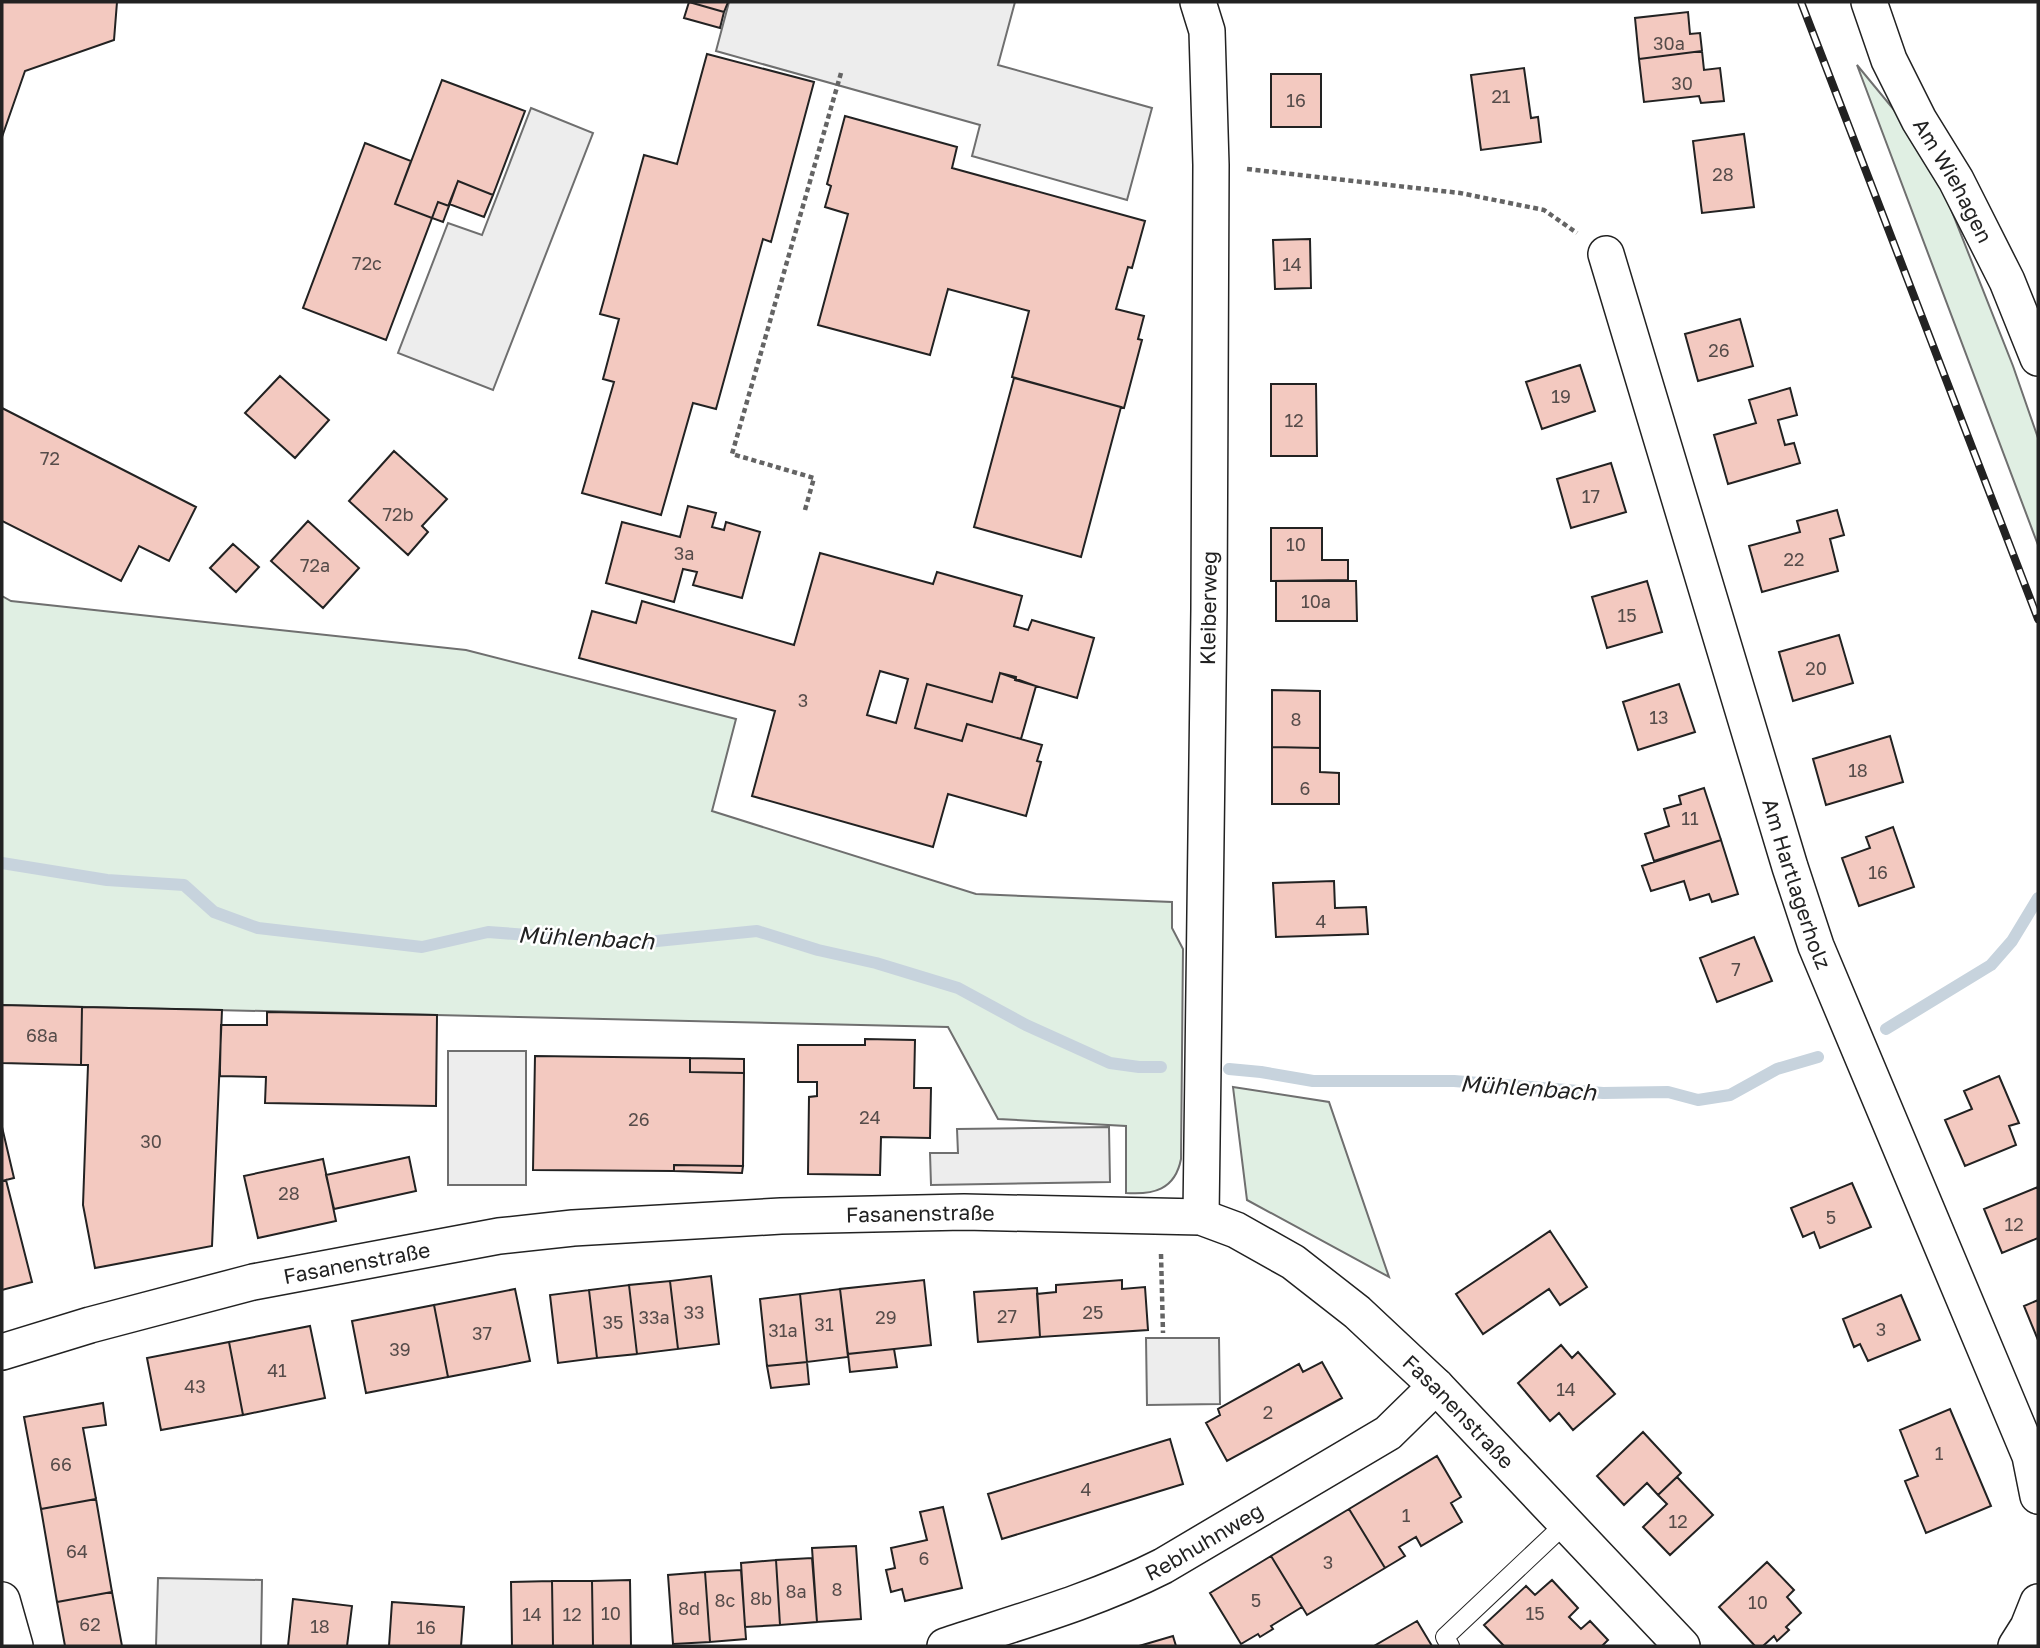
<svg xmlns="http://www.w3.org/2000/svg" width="2040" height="1648" viewBox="0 0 2040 1648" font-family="'Golos Text',sans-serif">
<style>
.green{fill:#e0efe3;stroke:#6f6f6f;stroke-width:2}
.parking{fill:#ededed;stroke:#6f6f6f;stroke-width:2}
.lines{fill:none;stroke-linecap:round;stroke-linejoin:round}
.stream{stroke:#c7d3dd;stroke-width:12}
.building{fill:#f3c9c0;stroke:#222;stroke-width:2;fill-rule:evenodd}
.lane-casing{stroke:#222;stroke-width:20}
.street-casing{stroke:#222;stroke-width:38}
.path{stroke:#646464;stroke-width:4.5;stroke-dasharray:5 3.5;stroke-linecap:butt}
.lane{stroke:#fff;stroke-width:18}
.street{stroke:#fff;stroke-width:35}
.rail-casing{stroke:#222;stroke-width:8}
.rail{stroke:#fff;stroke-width:5;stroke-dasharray:16;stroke-linecap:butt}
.labels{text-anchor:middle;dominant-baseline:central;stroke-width:5;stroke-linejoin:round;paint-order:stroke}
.number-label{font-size:18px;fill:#564c4a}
.street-label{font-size:21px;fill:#222;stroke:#fff}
.water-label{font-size:23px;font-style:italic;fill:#222;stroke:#fff}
</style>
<rect width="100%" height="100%" fill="#fff"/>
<path class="green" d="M1857 65 1928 151 2013 366 2038 438V545Z
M2 596 11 601 466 650 736 719 712 811 976 894 1172 902V928L1183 949 1181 1159C1175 1190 1153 1195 1126 1193V1126L998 1119 948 1027 2 1005Z
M1233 1087 1329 1102 1389 1277 1247 1200Z"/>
<path class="parking" d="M729 2H1015L998 65 1152 108 1127 200 972 156 980 125 716 51Z
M531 108 593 133 493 390 398 353 448 223 482 235Z
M448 1051H526V1185H448Z
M1109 1127 1110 1182 931 1185 930 1153H958L957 1129Z
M1146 1338H1219L1220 1404 1147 1405Z
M158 1578 262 1580 261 1646H156Z"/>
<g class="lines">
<path class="stream" d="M2 863 107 880 184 885 214 912 258 928 422 947 488 932 637 943 757 931 818 950 876 963 958 988 1026 1025 1110 1063 1139 1067H1161
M1886 1029 1991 965 2012 941 2038 898
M1229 1069 1261 1072 1313 1081H1454L1603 1093 1668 1092 1698 1100 1730 1095 1777 1069 1818 1057"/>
</g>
<path class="building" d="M2 2H117L114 40 25 71 2 137Z
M689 2 724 12 720 28 684 18Z
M689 2H728L724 12Z
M1688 12 1690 34 1700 33 1702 51 1639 59 1635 18Z
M1702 51 1704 70 1720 68 1724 101 1701 103 1699 96 1644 102 1639 59Z
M707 54 814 82 771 242 763 239 716 409 693 403 661 515 582 493 614 382 603 379 619 319 600 314 644 155 677 164Z
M1524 68 1531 118 1538 117 1541 142 1481 150 1471 75Z
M1271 74H1321V127H1271Z
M442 80 525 111 493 195 458 181 449 206 438 202 432 218 395 204Z
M845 116 957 147 952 168 1145 221 1132 268 1128 267 1116 309 1144 316 1138 339 1142 340 1124 408 1012 377 1029 311 948 289 930 355 818 325 848 214 825 207 831 186 827 184Z
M1744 134 1754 207 1702 213 1693 141Z
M365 143 411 161 395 204 432 218 386 340 303 308Z
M458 181 493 195 484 217 449 204Z
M438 202 449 206 443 222 432 218Z
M1310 239 1311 288 1275 289 1273 240Z
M1740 319 1753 366 1698 381 1685 334Z
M1580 365 1595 411 1542 429 1526 382Z
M280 376 329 420 295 458 245 413Z
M1014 378 1121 407 1081 557 974 527Z
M1271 384H1316L1317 456H1271Z
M1790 388 1797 415 1778 420 1785 445 1794 443 1800 463 1728 484 1714 435 1756 423 1749 400Z
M2 408 196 507 169 561 139 546 121 581 2 521Z
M394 451 447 499 422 526 428 532 408 555 349 501Z
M1611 463 1626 512 1571 528 1557 479Z
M688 506 716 513 712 527 724 530 726 522 760 532 742 598 693 585 697 572 683 569 674 602 606 583 622 522 680 537Z
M1837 510 1844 535 1830 539 1838 571 1762 592 1749 546 1800 532 1797 521Z
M308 521 359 568 323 608 271 561Z
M1271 528H1322V560H1348V580L1271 581Z
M233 544 259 567 236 592 210 568Z
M820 553 933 584 937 572 1022 596 1014 626 1028 630 1032 620 1094 638 1077 698 1015 680 1016 677 1000 673 992 702 927 684 915 728 962 741 967 724 1042 745 1037 761 1041 762 1026 816 948 794 933 847 752 796 775 711 579 658 592 611 636 623 642 601 794 645ZM880 671 908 679 896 723 867 715Z
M1276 581H1356L1357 621H1276Z
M1647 581 1662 632 1607 648 1592 597Z
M1839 635 1853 683 1793 701 1779 652Z
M1000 673 1036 686 1021 739 967 724 962 741 915 728 927 684 992 702Z
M1679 684 1695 732 1638 750 1623 702Z
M1272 690 1320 691V748L1272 747Z
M1890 736 1903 782 1826 805 1813 759Z
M1272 747 1320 748V772L1339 773V804H1272Z
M1704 788 1721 840 1654 861 1645 834 1669 826 1664 809 1681 804 1679 796Z
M1893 827 1914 887 1859 906 1842 858 1870 848 1866 837Z
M1721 840 1738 894 1712 902 1709 894 1690 900 1684 881 1651 891 1642 866Z
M1334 881 1335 908 1366 907 1368 934 1276 937 1273 883Z
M1754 937 1772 981 1717 1002 1700 958Z
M2 1005 82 1007 81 1065 2 1063Z
M82 1007 222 1010 212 1246 95 1268 83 1205 88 1065H81Z
M267 1012 437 1015 436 1106 265 1103 266 1077 220 1076V1068L221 1025H267Z
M865 1039 915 1040 914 1088H931L930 1138 881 1137 880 1175 808 1174 809 1097 817 1096V1082H798V1045H865Z
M535 1056 690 1058V1072L744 1073 743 1166 674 1165V1171L533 1170Z
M690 1058 744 1059V1073L690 1072Z
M1999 1076 2019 1123 2009 1126 2016 1145 1965 1166 1945 1120 1972 1109 1964 1091Z
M2 1127 14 1178 2 1181Z
M409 1157 416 1191 334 1209 326 1175Z
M323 1159 336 1221 258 1238 244 1176Z
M674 1165 743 1166 742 1173 674 1171Z
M6 1180 32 1282 2 1290V1181Z
M1852 1183 1871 1227 1820 1248 1814 1232 1803 1237 1791 1208Z
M2038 1187V1238L2002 1253 1984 1209Z
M1550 1231 1587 1287 1560 1305 1549 1289 1483 1334 1456 1294Z
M711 1276 719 1344 678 1349 670 1281Z
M924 1280 931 1345 848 1354 840 1289Z
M1122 1280V1289L1145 1287 1148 1330 1040 1337 1037 1294 1056 1292V1285Z
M670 1281 678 1349 637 1354 629 1285Z
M629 1285 637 1354 597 1358 589 1290Z
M1037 1288 1040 1337 978 1342 974 1292Z
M515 1289 530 1361 448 1377 434 1305Z
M840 1289 848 1357 807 1362 800 1294Z
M589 1290 597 1358 558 1363 550 1295Z
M800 1294 807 1362 767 1366 760 1299Z
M1901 1295 1920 1340 1868 1361 1860 1344 1854 1347 1843 1319Z
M2038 1300V1340L2024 1306Z
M434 1305 448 1377 366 1393 352 1321Z
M310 1326 325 1398 243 1415 229 1342Z
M229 1342 243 1415 161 1430 147 1358Z
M1561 1345 1572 1358 1578 1352 1615 1394 1573 1430 1559 1413 1550 1421 1518 1383Z
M894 1349 897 1367 850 1372 848 1354Z
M807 1362 809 1384 771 1388 767 1366Z
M1322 1362 1342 1398 1227 1461 1206 1423 1220 1415 1218 1409 1299 1364 1303 1372Z
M103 1403 106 1425 83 1428 96 1499 41 1509 24 1417Z
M1950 1409 1991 1506 1926 1533 1905 1481 1918 1476 1900 1430Z
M1643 1432 1681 1473 1658 1495 1647 1483 1624 1505 1597 1476Z
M1170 1439 1183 1484 1002 1539 988 1494Z
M1437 1456 1461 1497 1451 1503 1462 1522 1421 1546 1416 1537 1399 1547 1405 1556 1385 1568 1349 1509Z
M1677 1477 1713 1515 1670 1555 1643 1527 1667 1504 1658 1495Z
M96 1499 112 1592 57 1602 41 1509Z
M943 1507 962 1588 905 1601 902 1589 891 1592 886 1570 895 1568 891 1548 927 1540 920 1512Z
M1349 1509 1385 1568 1307 1615 1271 1556Z
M856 1546 861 1619 817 1622 812 1548Z
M1271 1556 1302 1607 1271 1626 1273 1629 1260 1637 1258 1634 1241 1644 1210 1593Z
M812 1558 817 1622 780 1625 776 1560Z
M776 1560 780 1625 745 1627 741 1563Z
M1767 1562 1794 1590 1787 1597 1801 1613 1786 1627 1789 1630 1777 1641 1774 1636 1763 1646H1755L1719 1607Z
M741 1570 746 1639 710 1642 705 1572Z
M705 1572 710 1642 673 1644 668 1575Z
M630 1580 631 1646H593L592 1581Z
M1552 1580 1578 1608 1569 1617 1581 1629 1590 1621 1608 1640 1602 1646H1504L1484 1625 1526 1586 1535 1595Z
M552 1581H592L593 1646H553Z
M552 1581 553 1646H512L511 1582Z
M112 1592 122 1646H65L57 1602Z
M293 1599 352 1606 347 1646H288Z
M392 1602 464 1607 461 1646H389Z
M1417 1621 1432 1646H1374Z
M1173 1636 1176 1646H1182H1139Z"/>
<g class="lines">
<defs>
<path id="lane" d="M1450 1646 1445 1637 1566 1523"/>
<g id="street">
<path d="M1198 2 1207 31 1211 165 1209 609 1201 1217"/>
<path id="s1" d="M1869 2 1889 60 1919 120 1956 180 2007 281 2038 358"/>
<path id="s2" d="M1606 254 1790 867 1816 946 2030 1456 2038 1496"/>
<path id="s3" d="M2 1352 90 1325 253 1282 499 1236 573 1228 781 1216 964 1212 1201 1217 1236 1230 1293 1262 1357 1312 1436 1386 1682 1646"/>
<path d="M2 1600 15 1646"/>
<path id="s4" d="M945 1646C1018 1622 1094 1601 1163 1566L1388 1433 1436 1386"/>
<path d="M2016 1646 2028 1627 2038 1602"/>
</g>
</defs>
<use href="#lane" class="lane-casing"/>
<use href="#street" class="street-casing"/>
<path class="path" d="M1247 169 1460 193 1544 210 1577 233
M805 510 814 478 732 454 841 73
M1161 1254 1163 1333"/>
<use href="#lane" class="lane"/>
<use href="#street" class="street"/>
<defs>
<path id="rail" d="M1801 2 2038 619"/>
</defs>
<use href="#rail" class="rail-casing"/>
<use href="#rail" class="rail"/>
</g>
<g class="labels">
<g class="number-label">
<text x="1669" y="43">30a</text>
<text x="1682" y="83">30</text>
<text x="1501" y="96">21</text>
<text x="1296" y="100">16</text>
<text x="1723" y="174">28</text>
<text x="367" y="263">72c</text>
<text x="1292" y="264">14</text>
<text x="1719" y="350">26</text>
<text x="1561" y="396">19</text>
<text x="1294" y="420">12</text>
<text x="50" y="458">72</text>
<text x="1591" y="496">17</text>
<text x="398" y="514">72b</text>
<text x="1296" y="544">10</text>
<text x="684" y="553">3a</text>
<text x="1794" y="559">22</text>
<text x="315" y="565">72a</text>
<text x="1316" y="601">10a</text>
<text x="1627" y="615">15</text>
<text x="1816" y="668">20</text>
<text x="803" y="700">3</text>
<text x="1659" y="717">13</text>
<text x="1296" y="719">8</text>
<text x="1858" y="770">18</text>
<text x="1305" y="788">6</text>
<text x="1690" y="818">11</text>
<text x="1878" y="872">16</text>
<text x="1321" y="921">4</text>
<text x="1736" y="969">7</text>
<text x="42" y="1035">68a</text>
<text x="870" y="1117">24</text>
<text x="639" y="1119">26</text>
<text x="151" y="1141">30</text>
<text x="289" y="1193">28</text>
<text x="1831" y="1217">5</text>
<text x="2014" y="1224">12</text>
<text x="694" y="1312">33</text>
<text x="1093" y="1312">25</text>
<text x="1007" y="1316">27</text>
<text x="654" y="1317">33a</text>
<text x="886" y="1317">29</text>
<text x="613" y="1322">35</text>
<text x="824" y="1324">31</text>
<text x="1881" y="1329">3</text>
<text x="783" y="1330">31a</text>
<text x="482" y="1333">37</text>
<text x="400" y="1349">39</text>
<text x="277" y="1370">41</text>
<text x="195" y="1386">43</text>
<text x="1566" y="1389">14</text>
<text x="1268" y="1412">2</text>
<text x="1939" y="1453">1</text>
<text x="61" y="1464">66</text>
<text x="1086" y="1489">4</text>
<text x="1406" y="1515">1</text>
<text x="1678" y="1521">12</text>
<text x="77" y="1551">64</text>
<text x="924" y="1558">6</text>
<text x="1328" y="1562">3</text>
<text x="837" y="1589">8</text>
<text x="796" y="1591">8a</text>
<text x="761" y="1598">8b</text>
<text x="725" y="1600">8c</text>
<text x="1256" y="1600">5</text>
<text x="1758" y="1602">10</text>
<text x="689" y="1608">8d</text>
<text x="611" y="1613">10</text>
<text x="1535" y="1613">15</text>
<text x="532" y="1614">14</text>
<text x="572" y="1614">12</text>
<text x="90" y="1624">62</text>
<text x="320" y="1626">18</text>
<text x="426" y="1627">16</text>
</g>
<g class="street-label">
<text stroke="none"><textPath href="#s1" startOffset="198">Am Wiehagen</textPath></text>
<text transform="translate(1208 608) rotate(-89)">Kleiberweg</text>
<text stroke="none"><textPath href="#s2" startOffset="658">Am Hartlagerholz</textPath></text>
<text stroke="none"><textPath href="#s3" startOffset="933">Fasanenstraße</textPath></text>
<text stroke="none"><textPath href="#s3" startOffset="366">Fasanenstraße</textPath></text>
<text stroke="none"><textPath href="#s3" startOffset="1540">Fasanenstraße</textPath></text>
<text stroke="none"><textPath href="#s4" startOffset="280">Rebhuhnweg</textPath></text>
</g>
<g class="water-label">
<text transform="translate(586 937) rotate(3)">Mühlenbach</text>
<text transform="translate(1528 1087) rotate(4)">Mühlenbach</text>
</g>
</g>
<rect width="2040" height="1648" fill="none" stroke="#222222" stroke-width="7"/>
</svg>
